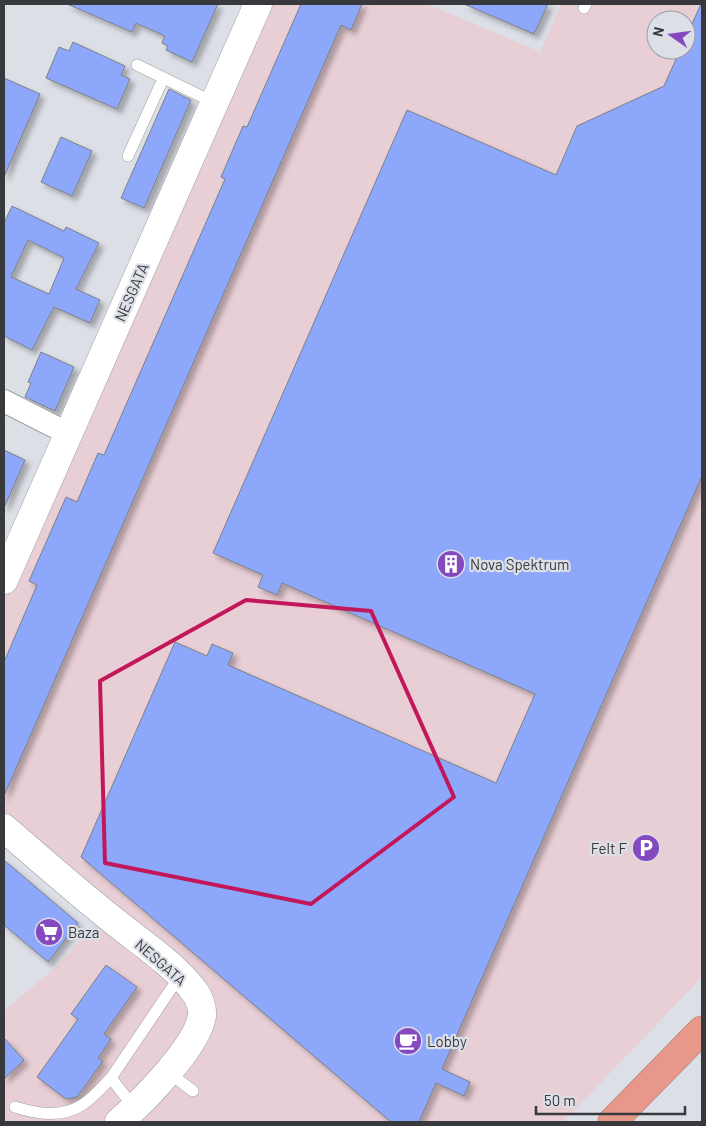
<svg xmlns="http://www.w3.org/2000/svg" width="706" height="1126" viewBox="0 0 706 1126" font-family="Barlow,sans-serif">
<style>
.commercial{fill:#e8ced5;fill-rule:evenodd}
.building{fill:#8da7fb;stroke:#7d7f86;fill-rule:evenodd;filter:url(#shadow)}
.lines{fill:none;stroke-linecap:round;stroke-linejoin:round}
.lane-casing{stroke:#9ea1a8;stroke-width:12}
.street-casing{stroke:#9ea1a8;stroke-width:24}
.secondary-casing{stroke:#9ea1a8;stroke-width:29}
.highway-casing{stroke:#aa776f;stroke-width:29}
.lane{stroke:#fff;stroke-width:11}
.street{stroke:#fff;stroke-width:22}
.secondary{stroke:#fff;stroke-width:28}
.highway{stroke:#e8988b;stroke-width:28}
.marked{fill:none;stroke:#c2185b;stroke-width:4;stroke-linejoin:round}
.labels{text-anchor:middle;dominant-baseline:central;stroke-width:4.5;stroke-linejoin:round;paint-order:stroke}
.street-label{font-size:15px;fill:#38393c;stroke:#dddfe7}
.poi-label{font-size:15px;fill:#38393c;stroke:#dddfe7;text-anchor:start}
</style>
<defs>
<filter id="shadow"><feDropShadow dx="4.5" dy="4.5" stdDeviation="2.5" flood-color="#0004"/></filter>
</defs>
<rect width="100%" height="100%" fill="#dddfe7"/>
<path class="commercial" d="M265 4H427L540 52 561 4H702V977L563 1122H4V1010L51 972 99 921 4 844V560ZM656 20H686V50H656Z"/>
<path class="building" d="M67 4H218L192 62 166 50 168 46 162 43 165 36 136 23 132 32Z
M301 4H362L351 30 341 25 4 796V662L37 585 29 581 66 497 77 502 98 453 104 455 225 179 221 177 243 126 247 127Z
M464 4H548L534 34Z
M701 4H702V476L442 1069 470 1082 464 1096 436 1083 419 1122H391L81 857 175 642 207 656 212 644 233 653 228 665 496 783 535 694 282 583 277 595 258 587 263 575 213 553 407 110 556 175 577 126 664 86 680 50H686V37Z
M73 42 125 66 121 75 130 79 117 109 46 78 59 47 69 51Z
M4 78 40 94 4 177Z
M169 89 191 100 144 208 121 198Z
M61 137 92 151 72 196 41 182Z
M12 206 64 231 66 227 99 243 76 289 100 300 90 323 54 307 32 350 4 336V223ZM28 240 64 258 49 294 11 277Z
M41 352 74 367 55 411 25 397 31 383 28 382Z
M4 450 25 460 4 508Z
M4 860 78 923 48 962 4 925Z
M106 965 137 987 104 1034 111 1039 98 1058 103 1061 77 1097 66 1099 37 1077 78 1019 71 1014Z
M4 1038 24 1060 4 1079Z"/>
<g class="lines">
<defs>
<path id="lane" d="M584 8 586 4
M137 65 215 103
M128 156 163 79
M168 1072 193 1091
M136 1105 125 1096 111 1078 171 989 181 977
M15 1107C37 1114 61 1118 82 1105 93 1098 102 1087 111 1078"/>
<path id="street" d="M4 401 69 434"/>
<path id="secondary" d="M4 580 258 4
M4 828C40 859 76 891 114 921 141 943 173 963 194 991 199 997 203 1008 202 1016 197 1047 143 1101 119 1122"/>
<path id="highway" d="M612 1122 702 1030"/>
</defs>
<use href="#lane" class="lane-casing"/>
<use href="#street" class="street-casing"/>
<use href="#secondary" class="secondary-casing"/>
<use href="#highway" class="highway-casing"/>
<use href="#lane" class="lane"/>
<use href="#street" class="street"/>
<use href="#secondary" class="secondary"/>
<use href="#highway" class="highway"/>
</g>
<path class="marked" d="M246 600 371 611 454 797 311 904 105 863 100 681Z"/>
<defs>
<symbol id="building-disc" viewBox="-11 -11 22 22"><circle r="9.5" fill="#8449bf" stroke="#dddfe7"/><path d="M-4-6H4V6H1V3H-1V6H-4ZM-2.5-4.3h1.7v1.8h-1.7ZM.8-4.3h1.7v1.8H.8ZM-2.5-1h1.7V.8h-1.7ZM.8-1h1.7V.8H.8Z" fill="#fff"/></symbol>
<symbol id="parking-disc" viewBox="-11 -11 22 22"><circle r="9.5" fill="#8449bf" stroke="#dddfe7"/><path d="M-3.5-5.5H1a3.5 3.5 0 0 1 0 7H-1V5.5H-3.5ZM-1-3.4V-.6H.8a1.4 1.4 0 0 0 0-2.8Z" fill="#fff"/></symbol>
<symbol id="supermarket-disc" viewBox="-11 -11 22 22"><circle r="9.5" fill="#8449bf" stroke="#dddfe7"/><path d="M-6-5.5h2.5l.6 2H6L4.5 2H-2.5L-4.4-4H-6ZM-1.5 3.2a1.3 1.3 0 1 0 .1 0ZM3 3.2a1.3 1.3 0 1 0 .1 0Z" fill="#fff"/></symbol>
<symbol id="cafe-disc" viewBox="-11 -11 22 22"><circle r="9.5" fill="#8449bf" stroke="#dddfe7"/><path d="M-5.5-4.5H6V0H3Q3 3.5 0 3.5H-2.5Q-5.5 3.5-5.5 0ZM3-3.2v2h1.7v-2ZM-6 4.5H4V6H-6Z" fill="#fff"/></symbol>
</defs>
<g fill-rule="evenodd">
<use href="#building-disc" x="435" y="548" width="32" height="32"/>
<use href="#parking-disc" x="630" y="832" width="32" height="32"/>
<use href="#supermarket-disc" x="33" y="916" width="32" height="32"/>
<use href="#cafe-disc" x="392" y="1025" width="32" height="32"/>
</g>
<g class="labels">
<g class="street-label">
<text transform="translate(131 292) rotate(-66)">NESGATA</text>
<text transform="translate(161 962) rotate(41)">NESGATA</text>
</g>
<g class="poi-label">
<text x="470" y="564">Nova Spektrum</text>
<text x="627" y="848" text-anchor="end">Felt F</text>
<text x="68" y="932">Baza</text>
<text x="427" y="1041">Lobby</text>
</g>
</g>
<rect width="706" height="1126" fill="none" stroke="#38393c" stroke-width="10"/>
<g transform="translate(671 35) rotate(284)"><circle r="24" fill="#dddfe7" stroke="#9b9da3"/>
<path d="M0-4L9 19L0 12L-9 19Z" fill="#8449bf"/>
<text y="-8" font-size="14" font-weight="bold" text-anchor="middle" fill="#38393c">N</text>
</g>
<path d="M536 1106v8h149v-8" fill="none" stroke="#38393c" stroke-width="2.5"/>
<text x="544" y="1106" font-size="15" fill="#38393c" stroke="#dddfe7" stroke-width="4" paint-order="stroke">50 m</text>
</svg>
